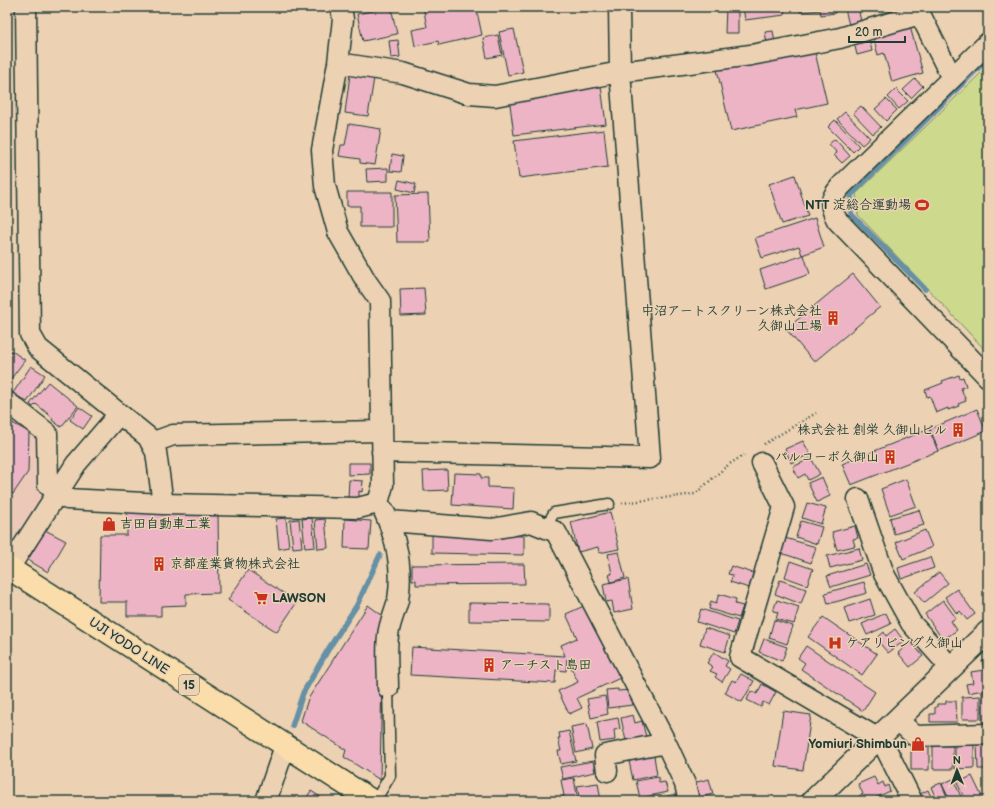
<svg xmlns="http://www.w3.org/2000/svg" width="995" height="808" viewBox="0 0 995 808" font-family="'Balsamiq Sans','Klee One',sans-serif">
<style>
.built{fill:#ecc8b9}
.green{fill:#cdd98d;stroke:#768b60}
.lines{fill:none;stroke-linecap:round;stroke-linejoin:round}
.stream{stroke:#6590a5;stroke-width:5.5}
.building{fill:#edb4c6;stroke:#1f3d34}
.service-casing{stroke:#1f3d34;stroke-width:13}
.minor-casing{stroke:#1f3d34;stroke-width:23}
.tertiary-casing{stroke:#1f3d34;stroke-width:25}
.primary-casing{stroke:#1f3d34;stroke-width:25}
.path{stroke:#1f3d34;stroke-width:2.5;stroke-dasharray:1 3;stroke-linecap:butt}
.service{stroke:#ecd1b3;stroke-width:10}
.minor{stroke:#ecd1b3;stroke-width:20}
.tertiary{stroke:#ecd1b3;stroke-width:22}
.primary{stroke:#faddab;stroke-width:22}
.labels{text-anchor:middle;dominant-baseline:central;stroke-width:3;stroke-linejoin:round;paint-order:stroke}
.shield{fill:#ecd1b3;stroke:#5c695a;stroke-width:1}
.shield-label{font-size:12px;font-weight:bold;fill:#1f3d34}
.poi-label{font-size:13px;font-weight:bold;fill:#1f3d34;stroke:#ecd1b3;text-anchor:end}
.street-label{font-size:13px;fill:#1f3d34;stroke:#ecd1b3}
</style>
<rect width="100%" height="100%" fill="#ecd1b3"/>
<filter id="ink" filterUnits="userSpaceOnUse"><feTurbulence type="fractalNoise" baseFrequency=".025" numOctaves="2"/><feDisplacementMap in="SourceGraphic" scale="8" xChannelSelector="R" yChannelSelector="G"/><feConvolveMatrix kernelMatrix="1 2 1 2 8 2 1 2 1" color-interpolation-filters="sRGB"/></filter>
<g filter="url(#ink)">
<path class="built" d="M7 411 37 431 40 504 8 551Z
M458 794H558V801H454Z"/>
<path class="green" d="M988 66V353L858 215 856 194Z"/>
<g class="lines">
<path class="stream" d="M925 289 851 214V195L988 58
M292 726 303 693 329 648 357 605 380 555"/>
</g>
<path class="building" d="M391 7 397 34 363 41 357 14Z
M423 7H476L482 35 439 45 438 41 415 46 412 30 427 27Z
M726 7H738V33H725Z
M743 7H784L785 15 745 20Z
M799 7H835V13L821 15 820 10 800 12Z
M854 7H858L861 22 849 25 845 9Z
M909 23 923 73 892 82 884 53 878 55 872 33Z
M514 29 523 72 508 75 499 32Z
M773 31 775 43 767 44 765 32Z
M498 35 502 55 487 58 483 38Z
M868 35 872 51 857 55 853 38Z
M398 40 400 57 391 58 389 41Z
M814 48 827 103 795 110 797 117 731 131 717 70Z
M350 74 374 78 368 116 345 113Z
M915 79 923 86 911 98 903 90Z
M601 86 606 124 514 135 509 97Z
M896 89 908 101 899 109 888 97Z
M886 99 897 110 886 121 875 109Z
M861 106 881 127 873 134 853 113Z
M845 112 870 138 862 145 837 119Z
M835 120 859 146 853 152 828 127Z
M349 124 381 129 375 165 360 163V159L339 156 341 145H345Z
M604 130 608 167 519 178 514 141Z
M835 139 850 156 842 163 834 155 837 153 829 144Z
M392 154 403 156 401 172 390 171Z
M388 168V181L367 182 366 169Z
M795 175 808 216 782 224 769 184Z
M399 180 416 184 414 193 397 189Z
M347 192H392V227H360V206H347Z
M428 194 430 242H397L395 195Z
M815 218 824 247 802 255 799 246 762 258 755 238Z
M804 255 810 274 766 289 760 270Z
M853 274 880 307 814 362 786 329Z
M424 288 426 315 401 316 400 289Z
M12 351 25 360 7 384V357Z
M31 366 45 375 27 402 13 393Z
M959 375 960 378 963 377 966 386 961 388 966 401 958 404 959 406 948 410V408L936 413 930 396 927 397 925 390 943 383 942 381Z
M48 382 78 406 61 427 52 420 53 418 36 404 33 407 30 404Z
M79 407 92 416 83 429 70 420Z
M977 409 986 431 939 451 930 429Z
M7 420 29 432 28 472 13 494 7 490Z
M929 429 938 451 851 485 842 464Z
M803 441 810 454 791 463 785 449Z
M811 458 820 474 808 480 805 474 798 478 793 467Z
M348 463H370V474L348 475Z
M447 470 448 490 424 491 423 471Z
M454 473 481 474V478H488V487L514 488 513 509 452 505Z
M822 477 830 496 817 502 808 483Z
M906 479 916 506 890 515 881 489Z
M349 480 363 481 362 492 359 491V498H348Z
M807 503 826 508 821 524 802 518Z
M127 510 218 512 219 593 186 594V605L161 606V616H127V602H99L100 535H127Z
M919 510 924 525 894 534 890 518Z
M610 512 619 549 599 553 598 547 578 552 571 522Z
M286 518 289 547 279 549 276 519Z
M312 518 315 547 305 548 302 519Z
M299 519 302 547 293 548 290 520Z
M325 519 328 548 318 549 315 520Z
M345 519 371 521 369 549 344 548Z
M801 521 822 527 817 544 796 537Z
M855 526 858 538 853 539 855 546 837 550 832 532Z
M45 530 66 541 48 572 28 560Z
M925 530 932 547 903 559 896 542Z
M432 534 524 536V555L432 553Z
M785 538 816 547 811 563 781 553Z
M859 548 862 560 830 568 827 556Z
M619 552 625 578 611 582 609 574H612L608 554Z
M930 557 934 568 901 579 898 568Z
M790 561 813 569 807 585 785 577Z
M524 564 525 584 416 585V580H412V565Z
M866 564 870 575 831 587 827 576Z
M731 566 753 573 749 588 730 582 733 575 728 574Z
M248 570 297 602 277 632 228 600Z
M939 572 948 583 924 603 915 592Z
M628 579 633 609 614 613 612 601 606 602 603 584Z
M780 580 806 589 801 604 775 594Z
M864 582 867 593 828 604 825 593Z
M957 589 975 614 967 620 960 611 957 614 945 597Z
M719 594 736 599 735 604 743 606 739 618 709 609 711 601 716 603Z
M870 599 875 615 849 623 844 608Z
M777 600 799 607 794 624 776 619 778 612 773 611Z
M943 600 956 618 951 621 957 630 943 640 925 614Z
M469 603 549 604V622L469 621Z
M368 605 383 616 380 780 344 757 346 750 301 721 308 699Z
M586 605 620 678 577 698 582 708 569 714 558 691 578 682 567 659 566 671 556 670 555 683 410 675 412 647 565 656 561 645 577 638 566 614Z
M701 609 738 621 734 634 697 622Z
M886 613 891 624 867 635 862 624Z
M823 617 877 654 862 675 808 637Z
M774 620 793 626 787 644 769 638Z
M705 628 730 636 725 652 700 644Z
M895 629 904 641 888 653 876 639 884 632 886 636Z
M764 639 787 647 782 661 759 652Z
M911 642 923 656 910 667 898 653Z
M806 646 875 692 863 711 801 669 805 663 798 658Z
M714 652 728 661 725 666 730 669 722 682 715 677 717 674 710 671 713 667 707 663Z
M988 660V689L968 693 966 684 973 683 971 672 984 670 982 661Z
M741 674 754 681 742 702 725 693 732 680 736 682Z
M762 684 776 692 769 705 763 702 761 707 747 700 751 691 757 694Z
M618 689V691L631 690 633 705 608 708 606 690Z
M982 692H988V722H982Z
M605 696 608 714 591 718 587 699Z
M980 696V719H962V697Z
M946 701H956L957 722H930V714H935V707H937V704H946Z
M783 711 811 715 803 770 775 766Z
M633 715 635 723 642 721 646 737 626 741 621 718Z
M618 718 620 729 614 730 615 740 600 742 597 722Z
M587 724 592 749 576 753 571 727Z
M569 731 576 761 561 764 558 751H561L558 738H560L559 733Z
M929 743V770H911V744Z
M974 743V768L955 769V744Z
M977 743H988V769H978Z
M933 746H953V769H933Z
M654 756 657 775 633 780 629 761Z
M593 761 595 772 563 779 560 767Z
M972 776 984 801H966L957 783Z
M658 777 659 783 665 782 668 792 640 798 636 781Z
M874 777 878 785 883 782 885 787 888 785 890 791 869 801H861L859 796 863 794 858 784Z
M574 778 578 801H563L562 797 564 796 561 780Z
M709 779 713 794 697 798 693 783Z
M953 779 963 801H950L942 784Z
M598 783 601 801H580L577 786Z
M941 783 949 801H937L931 787Z
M928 790 933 801H924L920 794Z
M311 791 327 801H304Z
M675 794 677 801H657V799Z"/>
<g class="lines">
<defs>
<path id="service" d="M545 528 554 513 609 504
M375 801 390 776 388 688"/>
<path id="minor" d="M26 7 30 334 38 348 148 437 156 452 163 504
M341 7 343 19 338 63 322 150 325 186 338 232 366 281 380 301 383 485 378 503
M988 43 841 186C830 199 828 204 837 220L988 377
M338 63 403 73 469 94 495 96 620 72 751 55 840 38 920 14 952 78
M7 402 47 433 48 485 67 499 163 504 358 508 378 503
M151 443 173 435 382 431
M382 452 650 458 620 72 619 7
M762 463 784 507 740 657 882 741 912 801
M858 499 884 574 911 623 951 668
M384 511C396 538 403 570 398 600 395 612 389 624 388 636 386 653 388 671 388 688
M389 521 492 529 531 522 556 532 666 743 685 784 689 801
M9 568 76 464 119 414
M898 720 915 736 988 734
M607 771 605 755 666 743
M266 801 285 746"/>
<path id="tertiary" d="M813 801 988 632"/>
<path id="primary" d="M7 567 372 801"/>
</defs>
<use href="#service" class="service-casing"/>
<use href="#minor" class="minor-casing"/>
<use href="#tertiary" class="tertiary-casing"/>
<use href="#primary" class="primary-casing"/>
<path class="path" d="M764 444 816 413
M622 503 695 494 728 465 744 455"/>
<use href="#service" class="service"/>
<use href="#minor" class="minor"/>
<use href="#tertiary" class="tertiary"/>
<use href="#primary" class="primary"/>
</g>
</g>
<defs>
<symbol id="stadium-bare" viewBox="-9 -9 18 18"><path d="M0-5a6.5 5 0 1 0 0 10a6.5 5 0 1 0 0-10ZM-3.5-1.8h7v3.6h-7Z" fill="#c8321e" stroke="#ecd1b3" stroke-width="2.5" paint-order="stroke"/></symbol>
<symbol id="building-bare" viewBox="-9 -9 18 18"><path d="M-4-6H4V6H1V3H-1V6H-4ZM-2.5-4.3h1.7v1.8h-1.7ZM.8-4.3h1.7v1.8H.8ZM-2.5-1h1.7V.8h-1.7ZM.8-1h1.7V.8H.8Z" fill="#c8321e" stroke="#ecd1b3" stroke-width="2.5" paint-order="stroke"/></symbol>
<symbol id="shop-bare" viewBox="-9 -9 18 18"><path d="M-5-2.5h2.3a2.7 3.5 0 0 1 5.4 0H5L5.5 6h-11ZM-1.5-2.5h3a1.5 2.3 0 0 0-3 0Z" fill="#c8321e" stroke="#ecd1b3" stroke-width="2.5" paint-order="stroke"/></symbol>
<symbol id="supermarket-bare" viewBox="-9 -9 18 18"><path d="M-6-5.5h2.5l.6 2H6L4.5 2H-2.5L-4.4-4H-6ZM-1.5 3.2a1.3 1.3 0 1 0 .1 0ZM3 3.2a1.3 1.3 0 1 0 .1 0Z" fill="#c8321e" stroke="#ecd1b3" stroke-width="2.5" paint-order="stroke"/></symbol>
<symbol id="hospital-bare" viewBox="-9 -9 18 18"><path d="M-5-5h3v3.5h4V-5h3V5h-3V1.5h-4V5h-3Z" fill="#c8321e" stroke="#ecd1b3" stroke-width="2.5" paint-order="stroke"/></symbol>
</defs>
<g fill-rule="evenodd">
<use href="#stadium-bare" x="912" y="195" width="20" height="20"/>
<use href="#building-bare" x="823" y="308" width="20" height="20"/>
<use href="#building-bare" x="948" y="420" width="20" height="20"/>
<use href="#building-bare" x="880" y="447" width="20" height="20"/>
<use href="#shop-bare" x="99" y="514" width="20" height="20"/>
<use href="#building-bare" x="149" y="554" width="20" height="20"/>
<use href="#supermarket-bare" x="251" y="588" width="20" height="20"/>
<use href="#hospital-bare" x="825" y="633" width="20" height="20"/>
<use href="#building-bare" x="479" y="655" width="20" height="20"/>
<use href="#shop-bare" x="908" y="734" width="20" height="20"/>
</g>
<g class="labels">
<rect class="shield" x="179" y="675" width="20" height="20" rx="3"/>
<g class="shield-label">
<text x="189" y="685">15</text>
</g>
<g class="poi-label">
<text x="911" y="205">NTT 淀総合運動場</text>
<text x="822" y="311">中沼アートスクリーン株式会社<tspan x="822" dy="15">久御山工場</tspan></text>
<text x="947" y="430">株式会社 創栄 久御山ビル</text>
<text x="879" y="457">パルコーポ久御山</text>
<text x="120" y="524" text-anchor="start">吉田自動車工業</text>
<text x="170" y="564" text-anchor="start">京都産業貨物株式会社</text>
<text x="272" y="598" text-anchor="start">LAWSON</text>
<text x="846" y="643" text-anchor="start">ケアリビング久御山</text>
<text x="500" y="665" text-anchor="start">アーチスト島田</text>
<text x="907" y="744">Yomiuri Shimbun</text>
</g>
<g class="street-label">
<text transform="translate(129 646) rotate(33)">UJI YODO LINE</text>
</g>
</g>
<rect width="995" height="808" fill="none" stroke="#ecd1b3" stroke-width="24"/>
<rect x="12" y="12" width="971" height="784" fill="none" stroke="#1f3d34" stroke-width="1.5" filter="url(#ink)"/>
<g transform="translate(957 770) rotate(359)" stroke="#ecd1b3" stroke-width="3" paint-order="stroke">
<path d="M0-3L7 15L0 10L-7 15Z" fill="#1f3d34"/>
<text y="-6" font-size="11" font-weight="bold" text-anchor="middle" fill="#1f3d34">N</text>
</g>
<path d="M849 36v6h56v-6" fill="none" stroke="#1f3d34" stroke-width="2"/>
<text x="855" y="36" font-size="12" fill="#1f3d34" stroke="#ecd1b3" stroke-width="3" paint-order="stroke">20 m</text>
</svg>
